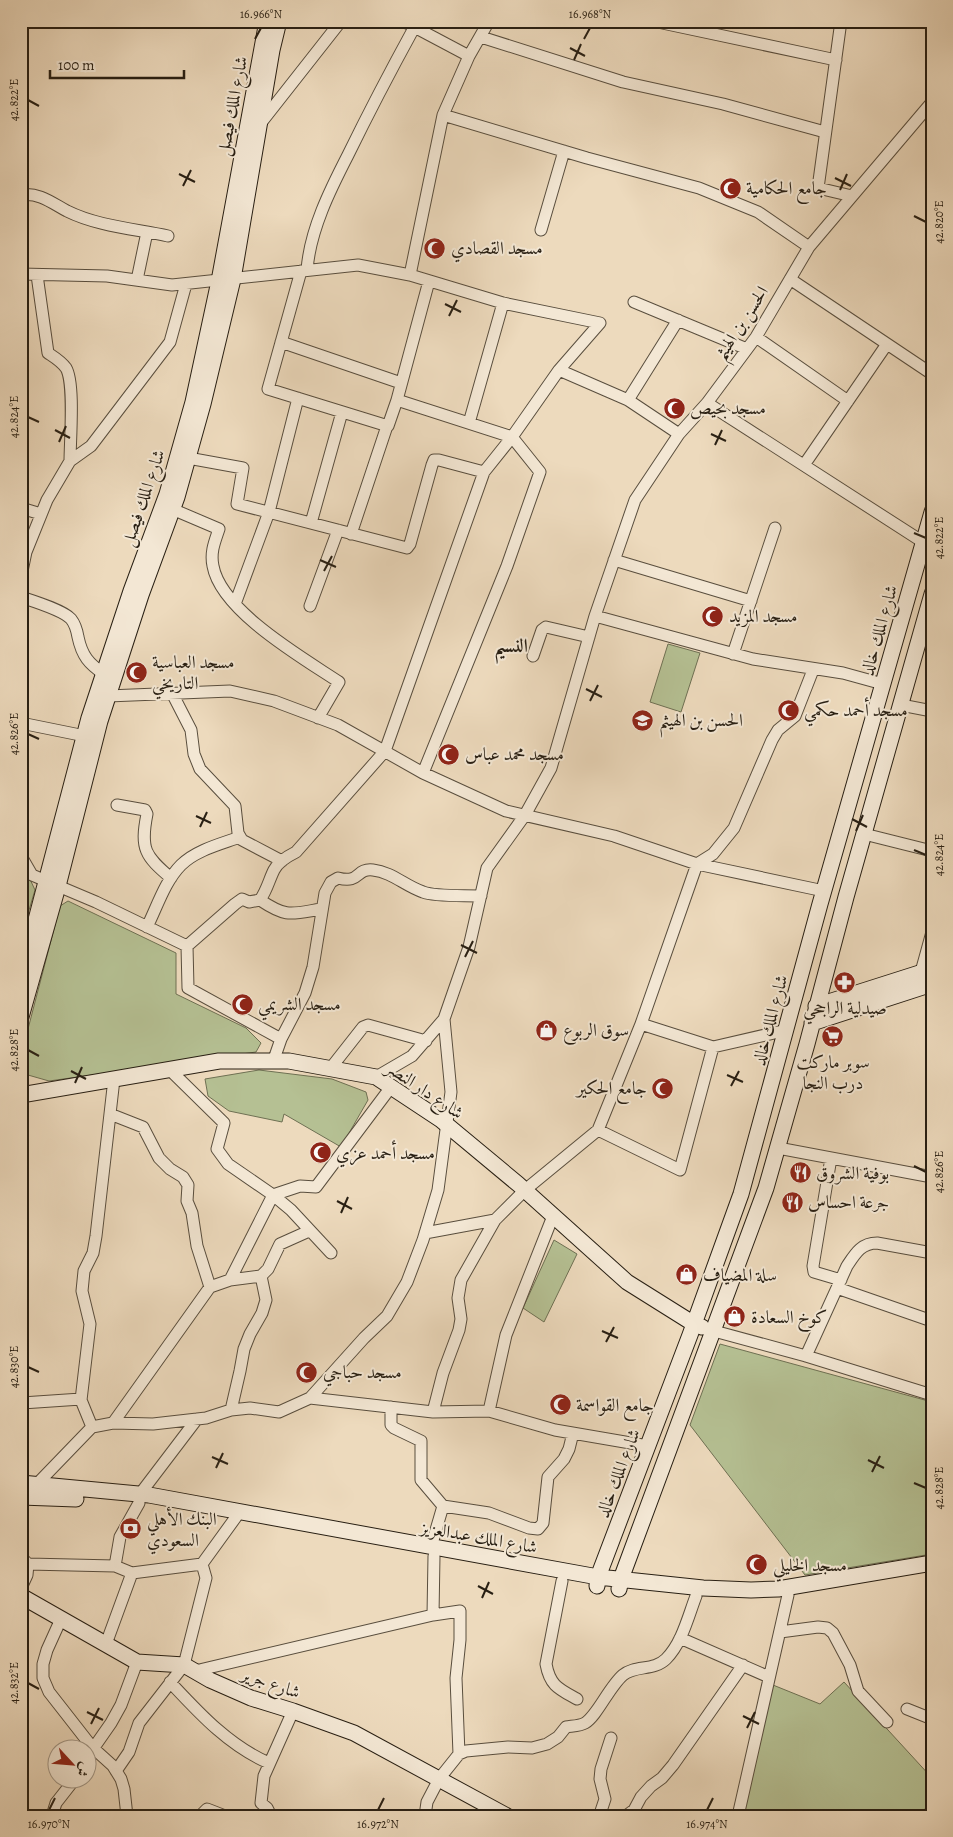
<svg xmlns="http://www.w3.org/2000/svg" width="953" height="1837" viewBox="0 0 953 1837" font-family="Alegreya,Amiri,serif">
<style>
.green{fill:#b5c093;stroke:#6e7053}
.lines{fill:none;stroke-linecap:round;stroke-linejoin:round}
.street-casing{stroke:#594e3e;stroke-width:13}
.secondary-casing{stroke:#281f13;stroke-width:17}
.street{stroke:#f3e7d4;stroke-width:11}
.secondary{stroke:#f3e7d4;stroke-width:15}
.ticks{fill:none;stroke:#281f13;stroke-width:2}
.labels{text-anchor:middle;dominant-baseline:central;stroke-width:4;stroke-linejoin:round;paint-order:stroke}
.street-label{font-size:18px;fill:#281f13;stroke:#f3e7d4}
.poi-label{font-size:18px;fill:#281f13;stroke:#f3e7d4;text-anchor:start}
.neighbourhood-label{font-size:19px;font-weight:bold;fill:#281f13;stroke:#f3e7d4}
.neatline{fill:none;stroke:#281f13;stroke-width:2}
.ticks-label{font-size:12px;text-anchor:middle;fill:#281f13}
</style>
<rect width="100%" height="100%" fill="#eddabd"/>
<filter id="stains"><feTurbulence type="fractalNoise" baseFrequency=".004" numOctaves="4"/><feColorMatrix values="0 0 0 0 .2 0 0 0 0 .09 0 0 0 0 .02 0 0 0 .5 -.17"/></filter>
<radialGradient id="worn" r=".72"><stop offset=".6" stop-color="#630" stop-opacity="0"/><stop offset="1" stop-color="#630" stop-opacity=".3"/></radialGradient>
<path class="green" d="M668 644 700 653 681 712 650 702Z
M21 860 35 890 21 937Z
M68 901 176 953V994L246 1028 261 1043 256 1052 49 1081 28 1075 22 1052 60 906Z
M259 1070 332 1079 366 1092 368 1100 341 1147 284 1114 282 1122 229 1111 208 1096 205 1079Z
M554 1240 577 1254 544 1322 523 1308Z
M720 1344 932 1402V1554L805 1575 690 1425Z
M844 1682 932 1778V1793L922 1816H740L768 1683 820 1704Z"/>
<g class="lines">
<defs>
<path id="street" d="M403 21 469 56
M653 21 836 60
M841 21 818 188 852 196
M481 37 623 82 723 104 825 132
M443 115 587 158 699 188 758 212 809 247
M260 124 341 21
M21 195C39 192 52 203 67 211 97 226 135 229 168 236
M541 230 564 151
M307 270C310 230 330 190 348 155 369 112 391 70 414 28
M301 271 268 389 388 426 397 400
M21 274 107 276 172 285 358 265 410 275 503 303 600 323 559 370 512 437 484 472 385 751 296 852C288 856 278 862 274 870 269 880 267 890 260 900L249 902 242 899 235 904 187 946
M37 275 48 353C54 357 61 361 66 368 75 383 70 441 70 461
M410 275 443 115 469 56 489 21
M790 279 932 374
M137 280 147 232
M634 302 747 349
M756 337 848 401
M281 342 401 383
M559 370 628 400 679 434
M628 400 678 320
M707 403 923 542
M469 423 503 303
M188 458 243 468 237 504 407 548 410 544 432 465 434 460H439L484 472
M804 465 887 344
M21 508 41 514
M172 509 219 529C215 541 210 552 213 566 221 611 303 658 339 682L318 718
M311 523 342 412
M351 534 387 426
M614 560 751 601
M21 576 26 552 47 500 70 461 91 446 170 342 186 284
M21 597C33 601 63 610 71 619 75 624 77 631 78 637 82 656 89 664 104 674
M235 604 269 512 298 398
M310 606 338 530
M595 616 753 659 843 673 883 684
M733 654 775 528
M533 656 542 630 546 627 589 637
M172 693 191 730 194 754 200 769 235 806 238 833 242 840 282 861
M108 696 230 691 274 701 338 725 423 773 506 811 614 836 697 864 824 891
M901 705 932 711
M21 723 85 736
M423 773 507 566 540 472 512 437 397 400 429 281
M117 805 145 810 147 814C140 849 145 856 171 878
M864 834 932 851
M21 856 32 875 96 902 187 946 188 988 281 1039
M260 900C287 918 291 914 321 909
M147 927C157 907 165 881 181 865 196 850 221 844 240 837
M921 972 932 932
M641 1024 697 864 713 854 734 828 772 740 778 730 795 716 813 670
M713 1047 680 1170 598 1130 641 1024 713 1047 787 1030
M273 1062 281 1039 305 993 313 967 325 893 331 882 338 878C361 884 355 868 373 870 392 872 405 886 423 892 436 897 466 895 481 896
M330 1069 363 1027 368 1025 426 1041
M376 1077 412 1056 444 1019 469 947 487 868 525 815 551 768 595 616 635 500 679 434 707 403 756 337 809 247 932 102
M110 1114 143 1127 159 1158 170 1169 183 1177 188 1185 187 1201 192 1213 197 1246 210 1287
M778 1148 932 1177
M831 1158 813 1266 814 1272 841 1280
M273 1195 300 1186 316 1187 391 1087
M273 1195 291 1210 331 1253
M425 1233 495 1220 525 1190 598 1130
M230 1280 261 1276 268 1269 280 1244 309 1231
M837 1288 932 1321
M714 1331 806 1356 932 1395
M806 1356 847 1266C855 1254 861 1243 877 1243L932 1253
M310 1398 433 1412 489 1411 555 1430 648 1446
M22 1403 81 1399
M391 1407V1425L394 1428 421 1441V1480L443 1506
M231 1410 240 1371 244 1349 250 1334 262 1313 266 1300 261 1276
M489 1411 506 1335 553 1216
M433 1412 443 1373 459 1330 461 1319 458 1298 461 1280 495 1220
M113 1423 210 1287 230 1280 273 1195 228 1164 217 1149 224 1123 170 1070
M92 1427 81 1400 90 1324 82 1291 84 1271 93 1253 96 1236 114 1079
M36 1485 92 1427 113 1423 153 1424 206 1418 231 1410 250 1408 279 1412 310 1398 364 1338 387 1316 407 1282 423 1240 438 1190 451 1092 444 1019
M140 1494 197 1419
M431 1547 443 1506 489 1513 529 1528 538 1529 543 1523 548 1477 564 1459 569 1449 573 1433
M21 1557 28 1564 27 1575 21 1588
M28 1564 115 1566 132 1573
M115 1566 120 1537 139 1503
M562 1581 546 1664C550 1686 559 1689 577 1699
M433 1615 460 1611V1640L456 1678 459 1754
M61 1619 47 1650 43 1664V1678L49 1692 92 1747 113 1766 121 1779 124 1789 127 1816
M780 1632 818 1627 827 1628 833 1633 850 1665 858 1691 887 1722
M680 1638 769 1677
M106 1644 132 1573 202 1564 236 1517
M195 1671 433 1615 434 1556
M170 1682C199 1713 229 1746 269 1763
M907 1709 932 1719
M88 1756 111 1723 121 1705 137 1662
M116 1771 129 1752 139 1723 184 1665 206 1578 202 1564
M600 1814 605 1799 600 1779 601 1769 611 1738
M52 1816 56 1803 74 1780
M200 1816 207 1809 225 1816
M271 1816 267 1808 261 1803 264 1776 293 1711
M425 1816 427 1802 439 1779 459 1754 466 1751 508 1747 532 1748 547 1744 558 1737 566 1727C572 1726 580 1726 585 1723 597 1716 609 1687 623 1675 635 1665 654 1671 666 1659 682 1643 688 1617 696 1596
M626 1816 634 1810 641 1797 651 1786 662 1778 673 1765 743 1665
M738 1816 788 1595"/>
<path id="secondary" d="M21 977 89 718 131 591 167 494 193 402 219 281 267 21
M816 1006 932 969
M21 1017 57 890 100 721 141 595 177 497 203 404 233 279 272 50 279 21
M812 1023 932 984
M21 1095 219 1061H289L376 1077 441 1120 518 1184 627 1282 694 1324 702 1327
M21 1483 149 1495 598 1577 703 1588 751 1590 778 1589 932 1563
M21 1497 76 1499
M597 1586 598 1577 690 1335 741 1194 820 904 932 512
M619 1589 621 1579 766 1188 807 1044 846 897 932 594
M21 1596 137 1662 184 1665 210 1680 251 1698 293 1711 354 1733 507 1816"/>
</defs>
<use href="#street" class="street-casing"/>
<use href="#secondary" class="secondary-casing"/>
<use href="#street" class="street"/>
<use href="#secondary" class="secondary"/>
</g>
<path class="ticks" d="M255 39 261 28M584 39 590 28M570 48 585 56M574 60 581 44M28 100 39 106M179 174 195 182M835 178 851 186M183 186 191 170M840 190 847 174M914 216 926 222M445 304 461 312M449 316 457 300M28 417 39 422M55 430 70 438M711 434 726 441M59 442 66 426M715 445 722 430M914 533 926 538M320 560 336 567M324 571 332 556M586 689 602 697M590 701 598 685M28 734 39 739M196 816 211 823M852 819 867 827M200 827 207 812M856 831 863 815M914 850 926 855M461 945 477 953M465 957 473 941M28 1050 39 1056M71 1071 86 1079M727 1075 743 1082M75 1083 82 1067M731 1086 739 1071M914 1166 926 1172M337 1201 352 1209M341 1213 348 1197M602 1331 618 1338M606 1342 614 1327M28 1367 39 1372M212 1457 228 1464M868 1460 884 1468M216 1468 223 1453M872 1472 880 1456M914 1483 926 1488M478 1586 493 1594M482 1598 489 1582M28 1683 39 1689M87 1712 103 1720M743 1716 759 1724M91 1724 99 1708M747 1728 755 1712M49 1810 55 1798M378 1810 384 1798M707 1810 713 1798"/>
<defs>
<symbol id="mosque-disc" viewBox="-11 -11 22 22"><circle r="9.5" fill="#8f2418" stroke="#f3e7d4"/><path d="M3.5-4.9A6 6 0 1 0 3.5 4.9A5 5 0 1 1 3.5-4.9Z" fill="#fff"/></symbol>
<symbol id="school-disc" viewBox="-11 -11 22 22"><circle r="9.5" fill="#8f2418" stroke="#f3e7d4"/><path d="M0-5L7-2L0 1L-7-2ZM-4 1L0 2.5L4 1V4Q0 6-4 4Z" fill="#fff"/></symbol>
<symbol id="pharmacy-disc" viewBox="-11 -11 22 22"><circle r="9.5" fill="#8f2418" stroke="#f3e7d4"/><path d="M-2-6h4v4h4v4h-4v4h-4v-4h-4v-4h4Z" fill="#fff"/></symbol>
<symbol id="shop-disc" viewBox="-11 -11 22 22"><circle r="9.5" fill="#8f2418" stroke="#f3e7d4"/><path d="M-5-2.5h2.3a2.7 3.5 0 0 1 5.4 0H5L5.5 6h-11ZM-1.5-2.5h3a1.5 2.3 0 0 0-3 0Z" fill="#fff"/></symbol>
<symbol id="supermarket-disc" viewBox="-11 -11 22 22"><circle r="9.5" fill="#8f2418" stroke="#f3e7d4"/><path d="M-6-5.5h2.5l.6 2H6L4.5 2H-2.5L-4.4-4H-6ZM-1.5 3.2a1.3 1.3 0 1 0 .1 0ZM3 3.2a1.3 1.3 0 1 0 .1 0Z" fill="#fff"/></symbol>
<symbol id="restaurant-disc" viewBox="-11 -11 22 22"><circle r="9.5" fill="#8f2418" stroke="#f3e7d4"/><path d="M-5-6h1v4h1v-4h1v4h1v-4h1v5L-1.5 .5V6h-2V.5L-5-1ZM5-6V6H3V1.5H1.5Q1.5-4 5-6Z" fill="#fff"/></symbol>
<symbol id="bank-disc" viewBox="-11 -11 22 22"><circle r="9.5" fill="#8f2418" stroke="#f3e7d4"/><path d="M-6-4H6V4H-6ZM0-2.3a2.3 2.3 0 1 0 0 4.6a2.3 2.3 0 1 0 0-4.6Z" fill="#fff"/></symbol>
</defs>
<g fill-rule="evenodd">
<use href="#mosque-disc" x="718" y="176" width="25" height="25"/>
<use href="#mosque-disc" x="422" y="236" width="25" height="25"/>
<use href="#mosque-disc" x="662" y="396" width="25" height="25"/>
<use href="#mosque-disc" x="700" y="604" width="25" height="25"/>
<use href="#mosque-disc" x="124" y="660" width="25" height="25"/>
<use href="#mosque-disc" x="776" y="698" width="25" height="25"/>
<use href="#school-disc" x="630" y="708" width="25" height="25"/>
<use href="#mosque-disc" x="436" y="742" width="25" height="25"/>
<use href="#pharmacy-disc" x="832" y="970" width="25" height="25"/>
<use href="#mosque-disc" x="230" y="992" width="25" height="25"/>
<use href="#shop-disc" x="534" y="1018" width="25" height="25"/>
<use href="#supermarket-disc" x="820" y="1024" width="25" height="25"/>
<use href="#mosque-disc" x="650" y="1076" width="25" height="25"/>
<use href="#mosque-disc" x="308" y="1140" width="25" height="25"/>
<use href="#restaurant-disc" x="788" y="1160" width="25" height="25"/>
<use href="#restaurant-disc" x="780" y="1190" width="25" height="25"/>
<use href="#shop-disc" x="674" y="1262" width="25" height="25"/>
<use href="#shop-disc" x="722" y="1304" width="25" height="25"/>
<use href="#mosque-disc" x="294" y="1360" width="25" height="25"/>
<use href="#mosque-disc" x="548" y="1392" width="25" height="25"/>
<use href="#bank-disc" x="118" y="1516" width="25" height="25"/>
<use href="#mosque-disc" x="744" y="1552" width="25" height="25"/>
</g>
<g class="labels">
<g class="street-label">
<text transform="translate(232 106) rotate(-79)">شارع الملك فيصل</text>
<text transform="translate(741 323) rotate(-57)">الحسن بن الهيثم</text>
<text transform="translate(143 498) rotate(-71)">شارع الملك فيصل</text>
<text transform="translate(879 630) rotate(-74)">شارع الملك خالد</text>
<text transform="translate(770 1020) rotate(-75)">شارع الملك خالد</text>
<text transform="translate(425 1090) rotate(34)">شارع دار النصر</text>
<text transform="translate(618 1473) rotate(-69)">شارع الملك خالد</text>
<text transform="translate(479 1537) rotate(10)">شارع الملك عبدالعزيز</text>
<text transform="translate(271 1683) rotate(19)">شارع جرير</text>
</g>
<g class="poi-label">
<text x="746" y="188">جامع الحكامية</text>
<text x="451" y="248">مسجد القصادي</text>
<text x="690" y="408">مسجد بحيص</text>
<text x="729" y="616">مسجد المزيد</text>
<text x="152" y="662">مسجد العباسية<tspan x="152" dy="21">التاريخي</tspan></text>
<text x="804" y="710">مسجد أحمد حكمي</text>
<text x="659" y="720">الحسن بن الهيثم</text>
<text x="465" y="754">مسجد محمد عباس</text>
<text x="258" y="1004">مسجد الشريمي</text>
<text x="845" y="1008" text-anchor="middle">صيدلية الراجحي</text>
<text x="563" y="1030">سوق الربوع</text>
<text x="833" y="1062" text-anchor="middle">سوبر ماركت<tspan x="833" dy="21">درب النجا</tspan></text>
<text x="647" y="1088" text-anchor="end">جامع الحكير</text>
<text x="336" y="1153">مسجد أحمد عزي</text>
<text x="816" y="1173">بوفية الشروق</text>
<text x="808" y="1202">جرعة احساس</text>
<text x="703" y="1275">سلة المضياف</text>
<text x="751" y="1317">كوخ السعادة</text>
<text x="323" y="1372">مسجد حباجي</text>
<text x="576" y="1405">جامع القواسمة</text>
<text x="147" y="1519">البنك الأهلي<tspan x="147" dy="21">السعودي</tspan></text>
<text x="773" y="1565">مسجد الخليلي</text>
</g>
<g class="neighbourhood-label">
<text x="511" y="646">النسيم</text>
</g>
</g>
<rect width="953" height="1837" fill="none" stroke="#eddabd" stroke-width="55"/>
<g transform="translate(72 1764) rotate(116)"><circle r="24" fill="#f3e7d4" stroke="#a29787"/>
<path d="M0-4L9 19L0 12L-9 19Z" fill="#8f2418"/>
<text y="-8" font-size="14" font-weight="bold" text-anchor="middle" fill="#281f13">ش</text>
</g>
<path d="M50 70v8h134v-8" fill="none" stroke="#281f13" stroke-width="2.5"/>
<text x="58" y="70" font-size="15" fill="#281f13" stroke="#f3e7d4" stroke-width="4" paint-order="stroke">100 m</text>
<rect x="28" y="28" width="898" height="1782" class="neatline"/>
<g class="ticks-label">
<text x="261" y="18">16.966°N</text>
<text x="590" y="18">16.968°N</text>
<text transform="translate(14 100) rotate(-90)" y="4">42.822°E</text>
<text transform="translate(939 222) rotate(-90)" y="4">42.820°E</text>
<text transform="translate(14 417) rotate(-90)" y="4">42.824°E</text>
<text transform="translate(939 538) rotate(-90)" y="4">42.822°E</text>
<text transform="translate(14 734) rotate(-90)" y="4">42.826°E</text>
<text transform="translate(939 855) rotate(-90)" y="4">42.824°E</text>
<text transform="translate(14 1050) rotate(-90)" y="4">42.828°E</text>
<text transform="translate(939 1172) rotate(-90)" y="4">42.826°E</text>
<text transform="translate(14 1367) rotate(-90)" y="4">42.830°E</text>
<text transform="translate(939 1488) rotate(-90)" y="4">42.828°E</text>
<text transform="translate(14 1683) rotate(-90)" y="4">42.832°E</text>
<text x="49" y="1828">16.970°N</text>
<text x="378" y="1828">16.972°N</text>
<text x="707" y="1828">16.974°N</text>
</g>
<rect width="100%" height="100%" filter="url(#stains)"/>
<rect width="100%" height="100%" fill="url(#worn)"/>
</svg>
